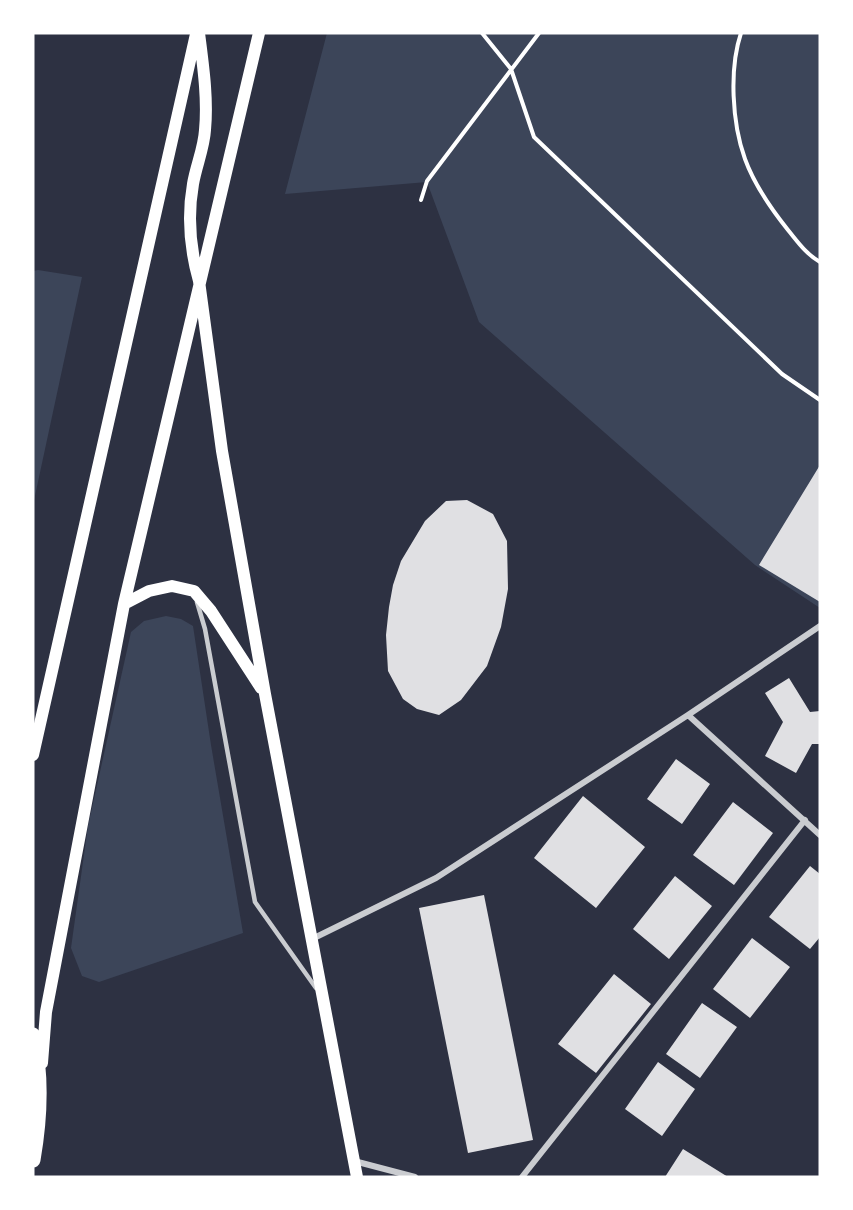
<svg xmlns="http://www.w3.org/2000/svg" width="853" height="1210" viewBox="0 0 853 1210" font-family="Bitter,serif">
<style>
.green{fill:#3c4559}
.building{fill:#e0e0e3}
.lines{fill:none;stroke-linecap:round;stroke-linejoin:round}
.path{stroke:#fff;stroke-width:4}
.service{stroke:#caccd0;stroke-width:4.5}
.minor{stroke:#caccd0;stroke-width:6}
.secondary{stroke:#fff;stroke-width:12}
.primary{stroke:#fff;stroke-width:15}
</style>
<rect width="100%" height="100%" fill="#2d3142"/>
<path class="green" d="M327 33H820V608L755 565 479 322 427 182 285 194Z
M38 270 82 277 33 505V271Z
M166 616 181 619 193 626 211 745 243 933 99 982 82 976 71 948 88 826 131 632 144 621Z"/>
<path class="building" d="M820 465V602L759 565Z
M467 500 493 514 507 541 508 589 501 627 487 666 461 700 439 715 417 709 403 699 388 671 386 635 389 607 393 585 401 561 425 521 446 501Z
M789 678 810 712 820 711V744H812L796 773 765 756 783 722 765 693Z
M676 759 710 784 682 824 647 799Z
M583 796 645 847 596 908 534 858Z
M733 802 773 833 734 885 693 855Z
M810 866 820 874V937L810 949 769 917Z
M675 876 712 906 669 959 633 929Z
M484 895 533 1140 468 1153 419 908Z
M752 938 790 967 750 1018 713 989Z
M614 974 651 1004 596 1073 558 1044Z
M702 1003 737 1027 700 1078 666 1054Z
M658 1062 695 1089 662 1136 625 1109Z
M683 1149 728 1177H665Z"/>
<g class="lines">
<path class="path" d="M482 33 511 69 534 137 782 374 820 400
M741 33C729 69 732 123 745 159 754 184 772 210 788 230 798 242 806 254 820 262
M421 200 427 181 539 33"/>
<path class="service" d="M197 602 205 629 255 902 316 988"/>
<path class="minor" d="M688 715 820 626
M312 939 436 878 688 715 820 835
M354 1161 415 1177
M522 1177 805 820"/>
<path class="secondary" d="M199 33C203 65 208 98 205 130 204 148 196 166 193 184 187 218 190 249 199 281L222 451 265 694 357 1177
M124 604 149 591 172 586 194 591 211 611 261 688
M33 755 196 34
M42 1063 46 1012 124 604 259 33"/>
<path class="primary" d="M33 1035C42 1075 40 1120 33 1160"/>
</g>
<rect width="853" height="1210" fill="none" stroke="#ffffff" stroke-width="69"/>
</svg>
